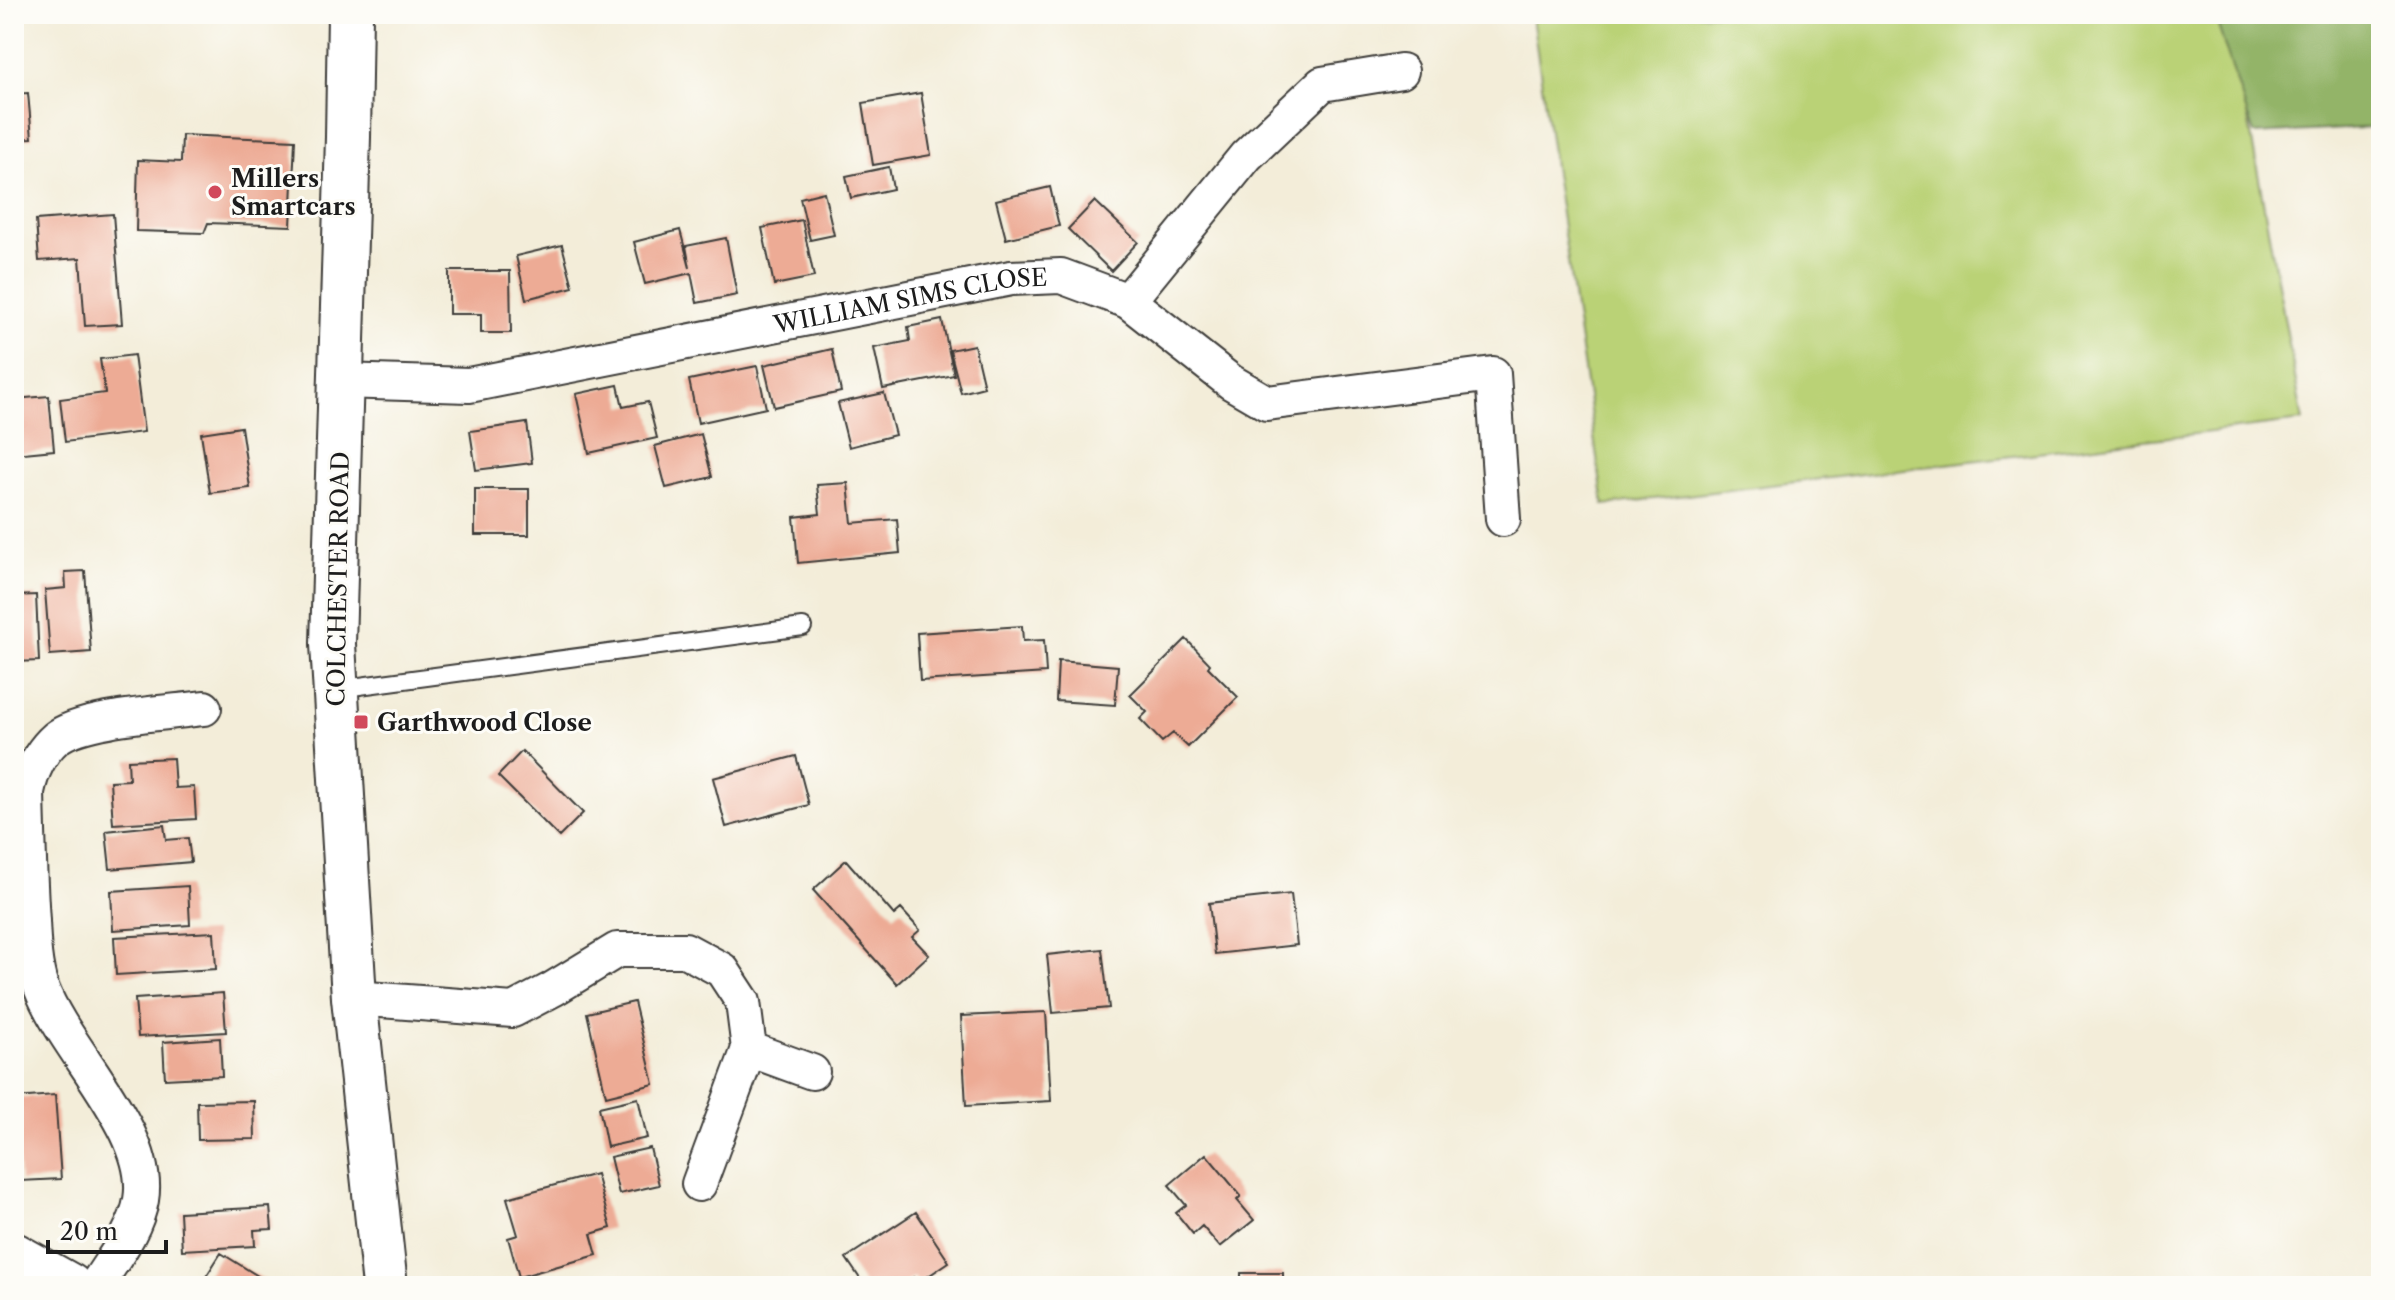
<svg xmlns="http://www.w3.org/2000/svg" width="2395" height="1300" viewBox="0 0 2395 1300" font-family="'Libre Caslon Text',serif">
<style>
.green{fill:#bad276;stroke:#6b7749;stroke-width:2}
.forest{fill:#93b467;stroke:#586842;stroke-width:2}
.building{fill:#edab95}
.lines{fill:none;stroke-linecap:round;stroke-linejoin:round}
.lane-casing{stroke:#3c3b38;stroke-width:20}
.street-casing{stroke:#3c3b38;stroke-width:38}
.secondary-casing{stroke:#3c3b38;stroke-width:48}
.lane{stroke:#fff;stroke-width:16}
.street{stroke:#fff;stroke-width:34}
.secondary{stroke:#fff;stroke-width:44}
.poi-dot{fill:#d1495b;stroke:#fdfcf7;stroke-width:3}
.labels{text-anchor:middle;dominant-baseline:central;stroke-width:6;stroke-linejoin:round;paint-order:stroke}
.poi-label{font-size:24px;font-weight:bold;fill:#1c1c1c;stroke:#fdfcf7;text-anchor:start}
.street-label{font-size:24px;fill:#1c1c1c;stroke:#fdfcf7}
</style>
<rect width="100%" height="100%" fill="#fdfcf7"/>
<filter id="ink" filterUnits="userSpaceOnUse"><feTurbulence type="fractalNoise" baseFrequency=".0125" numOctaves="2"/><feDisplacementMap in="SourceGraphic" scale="16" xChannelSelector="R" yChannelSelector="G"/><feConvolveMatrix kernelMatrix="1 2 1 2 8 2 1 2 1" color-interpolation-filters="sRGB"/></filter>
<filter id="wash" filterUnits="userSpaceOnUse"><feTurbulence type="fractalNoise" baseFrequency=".006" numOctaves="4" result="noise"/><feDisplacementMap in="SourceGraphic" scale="32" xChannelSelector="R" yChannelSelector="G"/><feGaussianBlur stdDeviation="1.8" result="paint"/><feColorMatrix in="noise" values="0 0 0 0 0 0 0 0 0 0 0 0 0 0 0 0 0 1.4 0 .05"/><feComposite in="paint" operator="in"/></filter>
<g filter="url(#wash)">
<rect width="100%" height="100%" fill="#f3edd9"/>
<path class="green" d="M1560 14H2229L2303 421 1604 505 1532 17Z"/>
<path class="forest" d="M2214 14H2381V127L2254 134Z"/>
<g id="blocks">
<path class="building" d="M28 93 32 138 14 139V94Z
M921 93 931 155 873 165 863 103Z
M182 135 295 140 291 226 208 223 204 233 136 231 138 160 181 162Z
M889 167 893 189 851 198 846 176Z
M1050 187 1059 226 1006 239 996 200Z
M824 192 834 235 810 240 800 198Z
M1095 201 1138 242 1111 271 1068 229Z
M113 214 122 324 85 326 80 258 39 261 36 220Z
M802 220 814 277 774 285 762 228Z
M680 230 690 268 686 246 726 238 737 295 697 303 691 273 645 284 634 242Z
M562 245 573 287 526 299 516 256Z
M449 271H510L511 333H481V314H449Z
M942 320 954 375 883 389 874 348 910 341 908 327Z
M974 345 984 387 961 393 950 350Z
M832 349 841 392 774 407 764 365Z
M134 355 144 432 65 442 60 399 105 393 100 359Z
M757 366 766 408 698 423 689 380Z
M618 385 623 407 648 402 657 438 589 453 576 394Z
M884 393 895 435 849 447 838 403Z
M49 396 54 450 14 454V399Z
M527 423 532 463 476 470 470 431Z
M241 427 250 488 210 493 201 433Z
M701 434 712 477 666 488 655 446Z
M848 483 852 523 897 519 900 553 798 563 794 517 820 514 817 485Z
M475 489H529V535H475Z
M85 571 91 652 50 655 45 590 66 588 65 572Z
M36 595 39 661 14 662V596Z
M1022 626 1023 641 1044 640 1046 673 920 681 917 633Z
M1186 639 1210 664 1208 667 1238 697 1188 747 1173 733 1162 742 1140 719 1147 712 1130 695Z
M1058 661 1118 666 1115 705 1056 701Z
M522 751 583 813 559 837 498 776Z
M796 756 809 805 726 827 713 778Z
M173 758 175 788 194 787 196 819 113 824 110 781 129 780 128 760Z
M164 825 166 840 188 838 191 862 110 869 106 831Z
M846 860 894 915 901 909 920 930 912 937 929 955 897 984 813 890Z
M188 886 190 925 113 930 111 891Z
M1291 894 1297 945 1215 954 1209 903Z
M214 932 216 969 116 975 114 937Z
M1102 949 1109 1008 1053 1013 1047 955Z
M223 993 226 1032 138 1037 135 999Z
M634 1002 654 1084 606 1096 587 1013Z
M1046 1012 1051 1101 966 1106 961 1016Z
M220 1038 222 1076 165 1079 163 1042Z
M55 1095 61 1179 20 1181 15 1098Z
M638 1098 647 1138 607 1147 599 1107Z
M254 1101 255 1139 198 1140 197 1102Z
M650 1148 659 1185 619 1194 610 1157Z
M1206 1154 1241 1196 1237 1200 1254 1220 1220 1247 1202 1226 1193 1234 1176 1213 1186 1205 1169 1185Z
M596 1174 611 1228 591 1234 597 1255 519 1277 508 1238 518 1235 507 1198Z
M270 1207 272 1229 254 1230 255 1246 182 1250 180 1212Z
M916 1212 949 1262 918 1283 914 1277 900 1286H865L846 1258Z
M221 1253 274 1286H200Z
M1241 1273H1283V1286H1241Z"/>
</g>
</g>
<g filter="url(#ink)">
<use href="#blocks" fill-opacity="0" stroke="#3c3b38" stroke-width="2"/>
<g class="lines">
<defs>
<path id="lane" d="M337 689 803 627"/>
<g id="street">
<path d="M1128 301 1246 156 1322 84 1401 71"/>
<path id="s1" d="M341 381 469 385 1011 278 1061 276 1128 301 1231 382 1267 403 1493 374 1503 519"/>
<path d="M354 998 513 1010 553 989 617 950H685L722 970 743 1002 749 1049 699 1184"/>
<path d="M749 1049 812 1072"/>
<path d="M96 1286C112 1260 136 1231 141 1200 153 1132 65 1051 41 987 34 966 33 943 32 921 29 878 28 835 27 792 31 772 40 752 56 738 82 717 168 713 204 708"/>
</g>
<path id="secondary" d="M350 14 348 137 333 644 354 998 385 1286
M14 1255 70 1286"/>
</defs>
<use href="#lane" class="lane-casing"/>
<use href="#street" class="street-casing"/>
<use href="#secondary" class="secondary-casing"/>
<use href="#lane" class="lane"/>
<use href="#street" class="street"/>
<use href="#secondary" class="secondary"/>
</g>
</g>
<g class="poi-dot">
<circle cx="215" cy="192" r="8"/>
<rect x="353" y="714" width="16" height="16" rx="4"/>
</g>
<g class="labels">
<g class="poi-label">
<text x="231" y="178">Millers<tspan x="231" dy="28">Smartcars</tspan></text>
<text x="377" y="722">Garthwood Close</text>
</g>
<g class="street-label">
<text stroke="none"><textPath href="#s1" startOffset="578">WILLIAM SIMS CLOSE</textPath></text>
<text transform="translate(338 579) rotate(-89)">COLCHESTER ROAD</text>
</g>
</g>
<rect width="2395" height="1300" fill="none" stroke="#fdfcf7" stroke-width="48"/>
<path d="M48 1240v12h118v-12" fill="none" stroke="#1c1c1c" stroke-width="4"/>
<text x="60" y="1240" font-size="24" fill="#1c1c1c" stroke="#fdfcf7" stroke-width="6" paint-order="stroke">20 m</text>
</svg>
